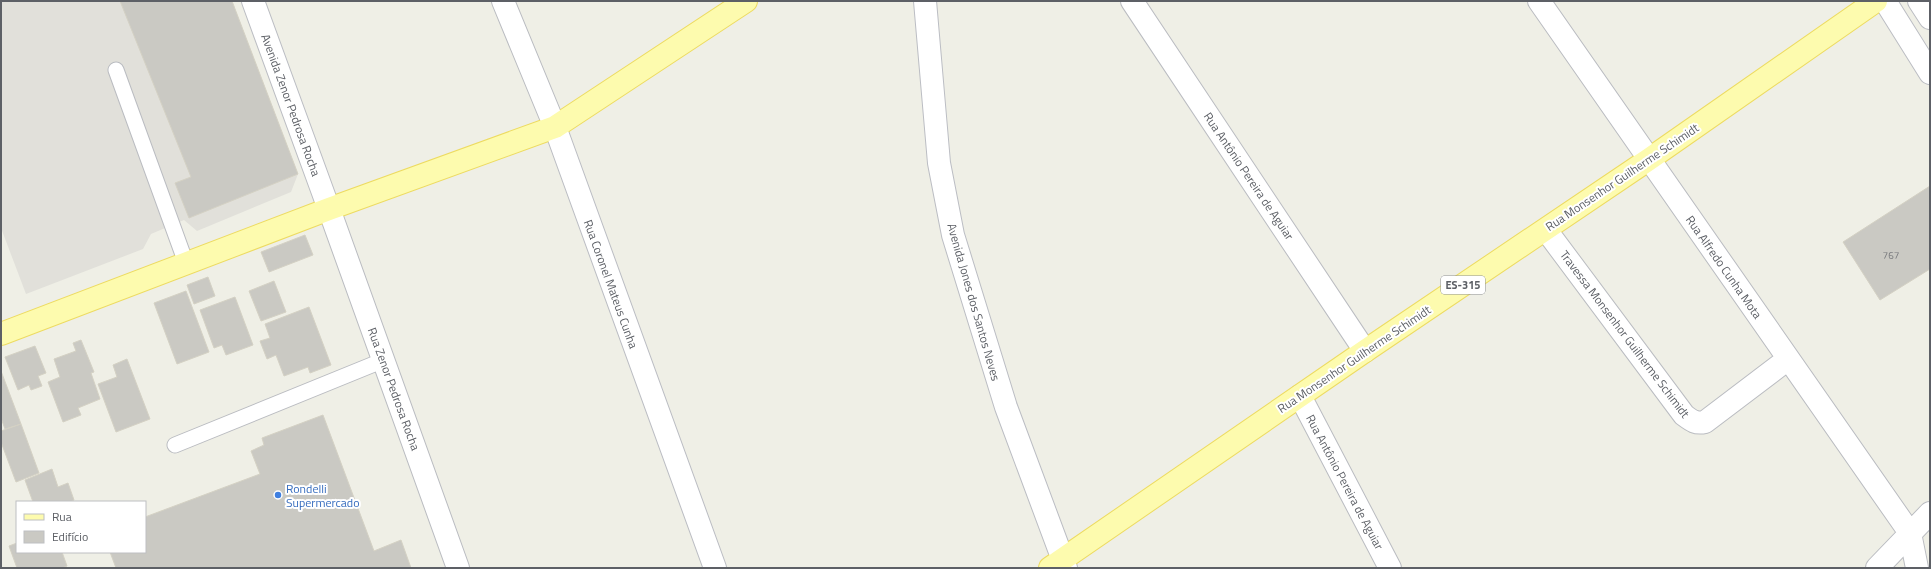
<svg xmlns="http://www.w3.org/2000/svg" width="1931" height="569" viewBox="0 0 1931 569" font-family="'Titillium Web',sans-serif">
<style>
.industrial{fill:#e1e0da}
.building{fill:#cac9c3;stroke:#d4d1c4}
.lines{fill:none;stroke-linecap:round;stroke-linejoin:round}
.lane-casing{stroke:#babcc1;stroke-width:17}
.street-casing{stroke:#babcc1;stroke-width:24}
.secondary-casing{stroke:#bbbdc3;stroke-width:24}
.primary-casing{stroke:#eddb61;stroke-width:24}
.lane{stroke:#fff;stroke-width:15}
.street{stroke:#fff;stroke-width:22}
.secondary{stroke:#fff;stroke-width:22}
.primary{stroke:#fdfbae;stroke-width:22}
.shop-dot{fill:#3f7fe0;stroke:#fff;stroke-width:1.5}
.labels{text-anchor:middle;dominant-baseline:central;stroke-width:4;stroke-linejoin:round;paint-order:stroke}
.number-label{font-size:10px;fill:#787a7d}
.shield{fill:#fff;stroke:#8e9094;stroke-width:1}
.shield-label{font-size:11px;font-weight:bold;fill:#5d6066}
.street-label{font-size:12px;fill:#5d6066;stroke:#fff}
.shop-label{font-size:12px;fill:#366cbe;stroke:#fff;text-anchor:start}
</style>
<rect width="100%" height="100%" fill="#efefe6"/>
<path class="industrial" d="M1 1H232L298 174 291 192 197 231 184 220 151 234 143 249 26 294 1 228Z"/>
<path class="building" d="M120 1H232L298 174 189 218 175 183 191 177Z
M1930 186V269L1880 300 1843 242Z
M305 235 313 255 269 272 261 252Z
M208 277 215 296 194 304 187 285Z
M274 281 286 312 261 321 249 291Z
M186 291 209 352 177 364 154 303Z
M235 297 253 345 226 355 222 345 214 348 200 310Z
M309 307 331 365 310 373 308 367 284 376 276 355 267 359 260 341 270 338 265 324Z
M81 340 94 372 91 373 100 399 78 408 81 415 63 422 48 382 60 377 54 359 76 351 73 343Z
M35 346 46 373 38 376 42 386 31 390 29 385 18 390 5 357Z
M127 359 150 419 116 432 98 384 117 377 113 365Z
M1 371 21 424 5 429 1 418Z
M323 415 374 551 401 540 411 568H116L110 552H145V517L260 474 251 451 264 445 262 438Z
M21 424 39 473 16 482 1 442V431Z
M52 469 58 487 68 483 74 500 70 502H33L25 480Z
M17 543V552H62L67 566 62 568H17L9 546Z"/>
<g class="lines">
<defs>
<path id="lane" d="M116 70 186 263
M175 445 384 360"/>
<path id="street" d="M503 1 555 127
M1132 1 1365 351
M1539 1 1910 533 1917 568
M329 209 458 568
M1546 230 1684 415C1692 421 1696 424 1705 422L1788 359
M1300 396 1390 568
M1877 568 1930 513"/>
<path id="secondary" d="M253 1 329 209
M925 1 939 163 953 235 1006 407 1066 568
M1885 1 1930 73
M1919 1 1930 18
M555 127 715 568"/>
<path id="primary" d="M1 334 329 209 555 127 746 1
M1050 568 1365 351 1648 160 1876 1"/>
</defs>
<use href="#lane" class="lane-casing"/>
<use href="#street" class="street-casing"/>
<use href="#secondary" class="secondary-casing"/>
<use href="#primary" class="primary-casing"/>
<use href="#lane" class="lane"/>
<use href="#street" class="street"/>
<use href="#secondary" class="secondary"/>
<use href="#primary" class="primary"/>
</g>
<circle class="shop-dot" cx="278" cy="495" r="4"/>
<g class="labels">
<g class="number-label">
<text x="1891" y="255">767</text>
</g>
<rect class="shield" x="1441" y="276" width="44" height="18" rx="3"/>
<g class="shield-label">
<text x="1463" y="285">ES-315</text>
</g>
<g class="street-label">
<text transform="translate(291 105) rotate(70)">Avenida Zenor Pedrosa Rocha</text>
<text transform="translate(1249 176) rotate(56)">Rua Antônio Pereira de Aguiar</text>
<text transform="translate(1622 177) rotate(-34)">Rua Monsenhor Guilherme Schimidt</text>
<text transform="translate(1724 267) rotate(55)">Rua Alfredo Cunha Mota</text>
<text transform="translate(611 284) rotate(70)">Rua Coronel Mateus Cunha</text>
<text transform="translate(974 302) rotate(74)">Avenida Jones dos Santos Neves</text>
<text transform="translate(1625 334) rotate(53)">Travessa Monsenhor Guilherme Schimidt</text>
<text transform="translate(1354 359) rotate(-34)">Rua Monsenhor Guilherme Schimidt</text>
<text transform="translate(394 389) rotate(70)">Rua Zenor Pedrosa Rocha</text>
<text transform="translate(1345 482) rotate(62)">Rua Antônio Pereira de Aguiar</text>
</g>
<g class="shop-label">
<text x="286" y="488">Rondelli<tspan x="286" dy="14">Supermercado</tspan></text>
</g>
</g>
<rect width="1931" height="569" fill="none" stroke="#5d6066" stroke-width="4"/>
<rect x="16" y="501" width="130" height="52" fill="#ffffff" stroke="#bebfc2"/>
<rect x="24" y="514" width="20" height="6" fill="#fdfbae" stroke="#bebfc2"/>
<text x="52" y="521" font-size="12" fill="#5d6066">Rua</text>
<rect x="24" y="531" width="20" height="12" fill="#cac9c3" stroke="#bebfc2"/>
<text x="52" y="541" font-size="12" fill="#5d6066">Edifício</text>
</svg>
